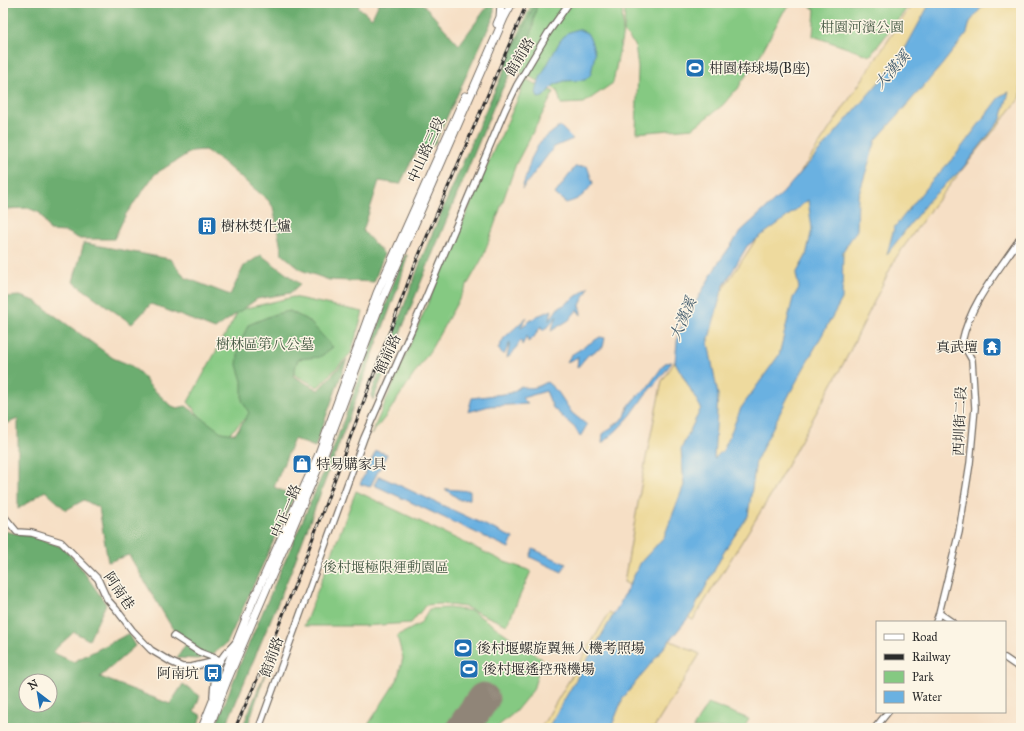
<svg xmlns="http://www.w3.org/2000/svg" width="1024" height="731" viewBox="0 0 1024 731" font-family="'IM FELL Great Primer','Noto Serif TC',serif">
<style>
.green{fill:#85c982;stroke:#587a56}
.forest{fill:#6cad70;stroke:#4c6c4e;fill-rule:evenodd}
.sand{fill:#eeda9e;stroke:#8c8264}
.water{fill:#6ab1e1;stroke:#4a6e86;fill-rule:evenodd}
.lines{fill:none;stroke-linecap:round;stroke-linejoin:round}
.runway{stroke:#908578;stroke-width:33}
.minor-casing{stroke:#726a61;stroke-width:8}
.major-casing{stroke:#726a61;stroke-width:9}
.minor{stroke:#fff;stroke-width:5.5}
.major{stroke:#fff;stroke-width:7}
.rail-casing{stroke:#2b2b2b;stroke-width:3}
.rail{stroke:#fcf5e5;stroke-width:1.5;stroke-dasharray:4.5;stroke-linecap:butt}
.labels{text-anchor:middle;dominant-baseline:central;stroke-width:3;stroke-linejoin:round;paint-order:stroke}
.park-label{font-size:14px;fill:#465a45;stroke:#fcf5e5}
.street-label{font-size:14px;fill:#2b2b2b;stroke:#fcf5e5}
.poi-label{font-size:14px;fill:#2b2b2b;stroke:#fcf5e5;text-anchor:start}
.water-label{font-size:15px;font-style:italic;fill:#415a6b;stroke:#fcf5e5}
</style>
<rect width="100%" height="100%" fill="#fcf5e5"/>
<filter id="ink" filterUnits="userSpaceOnUse"><feTurbulence type="fractalNoise" baseFrequency=".025" numOctaves="2"/><feDisplacementMap in="SourceGraphic" scale="8" xChannelSelector="R" yChannelSelector="G"/><feConvolveMatrix kernelMatrix="1 2 1 2 8 2 1 2 1" color-interpolation-filters="sRGB"/></filter>
<filter id="wash" filterUnits="userSpaceOnUse"><feTurbulence type="fractalNoise" baseFrequency=".012" numOctaves="4" result="noise"/><feDisplacementMap in="SourceGraphic" scale="16" xChannelSelector="R" yChannelSelector="G"/><feGaussianBlur stdDeviation="0.9" result="paint"/><feColorMatrix in="noise" values="0 0 0 0 0 0 0 0 0 0 0 0 0 0 0 0 0 1.4 0 .05"/><feComposite in="paint" operator="in"/></filter>
<g filter="url(#wash)">
<rect width="100%" height="100%" fill="#f6dfc5"/>
<path class="green" d="M532 3H622L623 32 613 83 584 103 561 104 557 90 505 65Z
M625 3H794L784 11 772 33 756 63 742 81 738 89 733 93 723 105 693 128 636 133 638 67 635 45 624 32Z
M804 3H911L870 56 813 36 815 9Z
M525 79 554 92 516 164 483 257 431 349 386 416 371 435 496 145H497L519 96Z
M293 297 363 312 351 353 318 387 291 373 221 442 188 402 239 310Z
M356 491 505 562 531 571 507 625 465 607 440 604 426 605 411 623 363 626H304Z
M449 608 472 611 542 659 533 690 515 712 496 728H366L397 680 403 658 397 636 420 624 429 609Z
M708 703 749 719 744 728H693Z"/>
<path class="forest" d="M3 3H360L358 7 372 18 379 3H422L459 45 490 3H494V16L434 145 416 152 400 184 379 181 363 231 384 254 374 282 329 280 301 270 282 254 275 217 273 207 268 200 220 160 205 150 192 151 155 174 126 214 114 239H80L66 232 50 231 40 213 28 208 3 209Z
M535 3H537L532 32 496 101 430 260 373 400 371 394 423 255 454 183 483 116Z
M84 243 170 259 186 278 230 295 244 266 261 255 300 284 290 293 257 299 215 329 151 304 132 324 73 282Z
M405 255H407V257L400 282 292 569 225 728H215L240 664 329 460 371 347 394 282Z
M20 296 35 301 113 358 130 365 140 373 150 386 170 405 177 408 186 406 221 432 235 434 249 413 242 400V381L237 365 239 346 248 325 275 314 290 311 309 321 333 347 320 357 298 359 293 376 318 390 347 359 315 447 294 439 274 487 294 496 227 643 212 655 198 659 177 658 188 641 174 631 129 555 108 562 99 508 84 500 66 510 45 491 18 509V419L3 425V297Z
M3 531 35 537 62 547 79 565 106 604 89 640 74 632 52 652 73 662 128 634 135 646 100 677 170 704 183 684 200 696 194 711 202 716 196 728H3ZM26 681H50V705H26Z
M267 668 247 728H242Z"/>
<path class="sand" d="M913 3H1021V97L933 206 895 259 847 357 769 498 693 620 624 582 646 458 662 381Z
M609 613 700 654 654 728H540L545 721Z"/>
<path class="water" d="M930 3H985L970 22 967 33 941 66 876 140 858 197 857 230 843 251 842 299 790 393 756 461 748 516 725 550 692 613 623 698 611 728H548L619 605 641 562 664 537 684 485 681 449 701 408 675 362 678 333 717 265 741 231 783 193 900 58ZM808 200 812 229 806 256 796 274 799 288 793 298 779 355 741 408 724 449 714 459 718 395 708 342 723 287 747 246 783 220Z
M578 29 587 33 591 40 595 54 591 74 585 80 564 81 554 85 550 89 543 97 538 98 536 92 540 78 560 41 567 33Z
M1009 92 1001 119 962 169 929 200 887 254 894 228 929 184 955 156 1000 96Z
M560 126 573 139 554 147 522 189 531 159 540 142Z
M587 166 593 183C584 195 581 199 566 203L555 194 575 167Z
M589 287 580 305 581 315 577 310 569 320 551 331 557 316 549 326 542 330 541 326 534 337 528 342 527 336 522 345 521 340 512 354 507 358 510 342 504 355 498 349 504 338 527 317 520 328 537 316 552 310 549 321 558 308 564 305Z
M600 337 605 338 603 347 588 355 577 368 578 357 567 362 571 355Z
M672 362 663 374 645 395 631 415 617 430 602 443 603 434 625 417 628 407 635 398 647 388 665 363Z
M547 382 558 392 572 413 587 425 580 437 575 428 553 408 546 391 522 398 528 404 489 406 468 412 472 398 511 393 521 386C532 390 538 387 547 382Z
M376 451 387 454 370 487 360 484Z
M379 476 513 538 509 548 374 485Z
M445 489 470 491V499L460 500Z
M533 549 566 564 562 572 530 557Z"/>
<g class="lines">
<path class="runway" d="M463 728 483 699"/>
</g>
</g>
<g filter="url(#ink)">
<g class="lines">
<defs>
<path id="minor" d="M3 515 17 532 32 533 61 542 98 579 107 599 116 609 132 630 151 650 171 662 182 667H191L221 660
M939 613 952 622
M936 622 939 613 959 532 970 463 975 408 972 360 962 342C970 303 999 270 1021 237
M174 636 199 652 220 660
M1005 658 1021 669
M213 696C214 683 215 666 224 655 227 651 232 647 235 643
M259 728 364 438 426 297 505 110 517 85 548 33 569 3
M875 728 888 712"/>
<path id="major" d="M497 24 500 17 501 3
M202 728 253 601 318 456 377 293 465 96
M209 728 227 681 325 452 381 302 504 18 512 3"/>
</defs>
<use href="#minor" class="minor-casing"/>
<use href="#major" class="major-casing"/>
<use href="#minor" class="minor"/>
<use href="#major" class="major"/>
<defs>
<path id="rail" d="M235 728 260 673 305 559 413 269 527 3"/>
</defs>
<use href="#rail" class="rail-casing"/>
<use href="#rail" class="rail"/>
</g>
</g>
<defs>
<symbol id="stadium-square" viewBox="-11 -11 22 22"><rect x="-9" y="-9" width="18" height="18" rx="4" fill="#1f6fb2" stroke="#fcf5e5"/><path d="M0-5a6.5 5 0 1 0 0 10a6.5 5 0 1 0 0-10ZM-3.5-1.8h7v3.6h-7Z" fill="#fff"/></symbol>
<symbol id="building-square" viewBox="-11 -11 22 22"><rect x="-9" y="-9" width="18" height="18" rx="4" fill="#1f6fb2" stroke="#fcf5e5"/><path d="M-4-6H4V6H1V3H-1V6H-4ZM-2.5-4.3h1.7v1.8h-1.7ZM.8-4.3h1.7v1.8H.8ZM-2.5-1h1.7V.8h-1.7ZM.8-1h1.7V.8H.8Z" fill="#fff"/></symbol>
<symbol id="temple-square" viewBox="-11 -11 22 22"><rect x="-9" y="-9" width="18" height="18" rx="4" fill="#1f6fb2" stroke="#fcf5e5"/><path d="M0-6L5-2H3V0L6.5 2.5H4V6H1.5V3h-3V6H-4V2.5H-6.5L-3 0V-2H-5Z" fill="#fff"/></symbol>
<symbol id="shop-square" viewBox="-11 -11 22 22"><rect x="-9" y="-9" width="18" height="18" rx="4" fill="#1f6fb2" stroke="#fcf5e5"/><path d="M-5-2.5h2.3a2.7 3.5 0 0 1 5.4 0H5L5.5 6h-11ZM-1.5-2.5h3a1.5 2.3 0 0 0-3 0Z" fill="#fff"/></symbol>
<symbol id="bus-square" viewBox="-11 -11 22 22"><rect x="-9" y="-9" width="18" height="18" rx="4" fill="#1f6fb2" stroke="#fcf5e5"/><path d="M-5-6H5V4H4V6H2V4H-2V6H-4V4H-5ZM-3.5-4V0h7V-4ZM-3.5 1.2v1.5H-2V1.2ZM2 1.2v1.5H3.5V1.2Z" fill="#fff"/></symbol>
</defs>
<g fill-rule="evenodd">
<use href="#stadium-square" x="684" y="57" width="22" height="22"/>
<use href="#building-square" x="196" y="215" width="22" height="22"/>
<use href="#temple-square" x="981" y="336" width="22" height="22"/>
<use href="#shop-square" x="291" y="453" width="22" height="22"/>
<use href="#stadium-square" x="452" y="637" width="22" height="22"/>
<use href="#stadium-square" x="458" y="658" width="22" height="22"/>
<use href="#bus-square" x="202" y="662" width="22" height="22"/>
</g>
<g class="labels">
<g class="park-label">
<text x="862" y="27">柑園河濱公園</text>
<text x="265" y="344">樹林區第八公墓</text>
<text x="386" y="567">後村堰極限運動園區</text>
</g>
<g class="street-label">
<text transform="translate(520 57) rotate(-59)">館前路</text>
<text transform="translate(426 150) rotate(-66)">中山路三段</text>
<text transform="translate(388 354) rotate(-66)">館前路</text>
<text transform="translate(960 421) rotate(-88)">西圳街二段</text>
<text transform="translate(286 511) rotate(-67)">中正一路</text>
<text transform="translate(119 591) rotate(56)">阿南巷</text>
<text transform="translate(272 657) rotate(-70)">館前路</text>
</g>
<g class="poi-label">
<text x="709" y="68">柑園棒球場(B座)</text>
<text x="221" y="226">樹林焚化爐</text>
<text x="978" y="347" text-anchor="end">真武壇</text>
<text x="316" y="464">特易購家具</text>
<text x="477" y="648">後村堰螺旋翼無人機考照場</text>
<text x="483" y="669">後村堰遙控飛機場</text>
<text x="199" y="673" text-anchor="end">阿南坑</text>
</g>
<g class="water-label">
<text transform="translate(892 70) rotate(-48)">大漢溪</text>
<text transform="translate(683 319) rotate(-67)">大漢溪</text>
</g>
</g>
<rect width="1024" height="731" fill="none" stroke="#fcf5e5" stroke-width="16"/>
<rect x="876" y="621" width="130" height="92" fill="#fcf5e5" stroke="#a8a49b"/>
<rect x="884" y="634" width="20" height="6" fill="#ffffff" stroke="#a8a49b"/>
<text x="912" y="641" font-size="12" fill="#2b2b2b">Road</text>
<rect x="884" y="654" width="20" height="6" fill="#2b2b2b" stroke="#a8a49b"/>
<text x="912" y="661" font-size="12" fill="#2b2b2b">Railway</text>
<rect x="884" y="671" width="20" height="12" fill="#85c982" stroke="#a8a49b"/>
<text x="912" y="681" font-size="12" fill="#2b2b2b">Park</text>
<rect x="884" y="691" width="20" height="12" fill="#6ab1e1" stroke="#a8a49b"/>
<text x="912" y="701" font-size="12" fill="#2b2b2b">Water</text>
<g transform="translate(38 693) rotate(329)"><circle r="19" fill="#fcf5e5" stroke="#a8a49b"/>
<path d="M0-3L7 15L0 10L-7 15Z" fill="#1f6fb2"/>
<text y="-6" font-size="11" font-weight="bold" text-anchor="middle" fill="#2b2b2b">N</text>
</g>
</svg>
